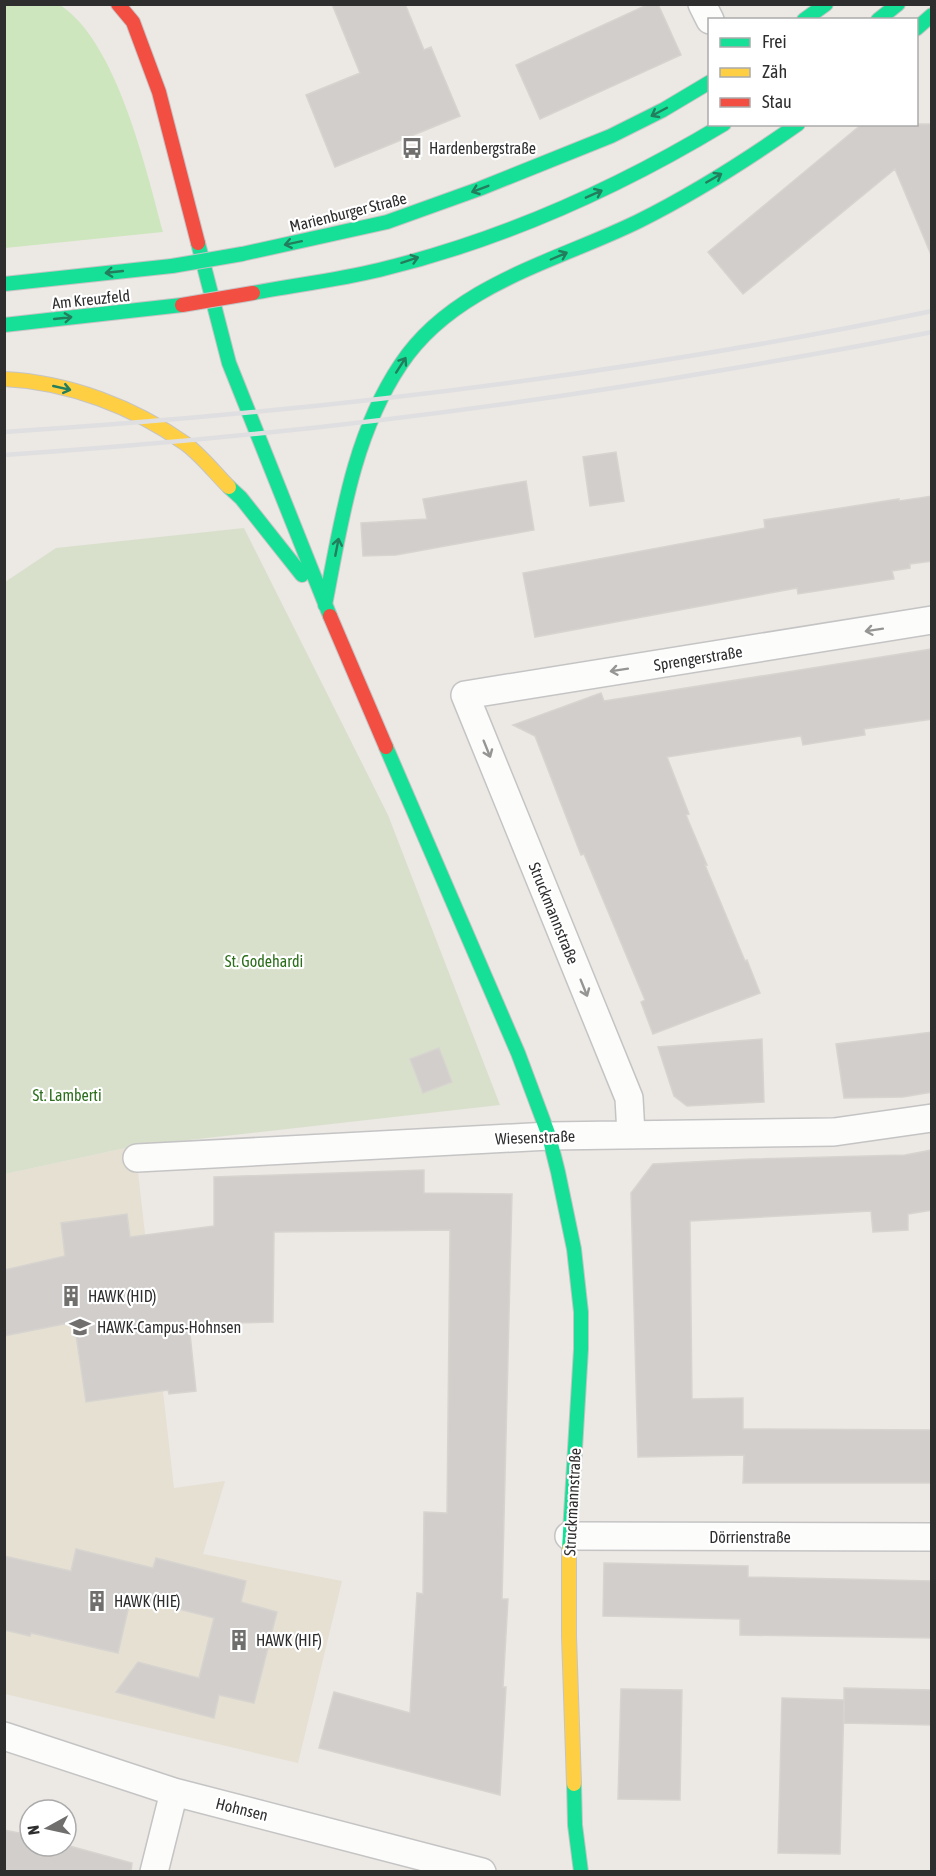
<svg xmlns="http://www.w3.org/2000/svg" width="936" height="1876" viewBox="0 0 936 1876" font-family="'Asap Condensed',sans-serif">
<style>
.education{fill:#e6e0d3}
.green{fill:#cee6be}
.cemetery{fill:#d8e0cc}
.building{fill:#d1cecb;stroke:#d7d4d0;stroke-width:1.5}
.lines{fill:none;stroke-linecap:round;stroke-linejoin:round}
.street-casing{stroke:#c5c4c5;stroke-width:30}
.fast-casing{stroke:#c5c4c5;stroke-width:16}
.slow-casing{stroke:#c5c4c5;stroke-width:16}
.jam-casing{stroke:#c5c4c5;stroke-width:16}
.street{stroke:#fcfcfb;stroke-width:27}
.fast{stroke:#16e098;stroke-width:14}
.slow{stroke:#ffcf43;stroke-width:14}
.jam{stroke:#f24e42;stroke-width:14}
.rail{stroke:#dfdfe1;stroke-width:4.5}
.fast-bridge-casing{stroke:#c5c4c5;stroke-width:16;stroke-linecap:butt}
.jam-bridge-casing{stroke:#c5c4c5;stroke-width:16;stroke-linecap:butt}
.fast-bridge{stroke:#16e098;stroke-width:14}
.jam-bridge{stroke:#f24e42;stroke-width:14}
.oneway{stroke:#237e5e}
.oneway2{stroke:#959594}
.labels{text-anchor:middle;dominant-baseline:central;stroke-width:4.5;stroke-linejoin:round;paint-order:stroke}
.poi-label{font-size:16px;fill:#2e2e2e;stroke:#fff;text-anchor:start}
.street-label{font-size:16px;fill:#2e2e2e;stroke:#fff}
.park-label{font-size:16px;fill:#2c6e1b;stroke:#fff}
</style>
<rect width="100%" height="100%" fill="#ece8e4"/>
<path class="education" d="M135 1146 174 1488 225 1481 203 1554 342 1581 298 1763 5 1694V1174Z"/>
<path class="green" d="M5 4 60 5C117 42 146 169 163 232L5 248Z"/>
<path class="cemetery" d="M244 528 388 815 500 1105 135 1146 5 1174V582L56 548Z"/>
<path class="building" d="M332 4H405L424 50 431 47 460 116 335 167 306 95 360 73Z
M649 4H658L681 55 540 119 516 65Z
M862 124H932V257L895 169 743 294 708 252Z
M616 452 624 501 590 506 583 457Z
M526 481 534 530 396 555 363 556 361 523 427 519 423 499Z
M932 496V561L910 564V568L892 571 894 579 798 594 797 588 535 637 523 573 765 528 764 520 899 499V501Z
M932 649V719L864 729 865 735 803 745 801 736 667 757 689 814 686 815 707 865H705L745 961 747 960 760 993 653 1034 641 1002 645 1000 584 854 581 855 535 736 513 725 601 693 604 701Z
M932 1032V1092L903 1097 844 1098 836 1044Z
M762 1039 764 1102 687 1106 674 1096 658 1047Z
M439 1048 452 1082 423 1093 410 1059Z
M932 1150V1210L908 1214V1230L873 1232 871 1211 690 1221 692 1399 743 1398V1429L932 1430V1483H743L744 1455 638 1457 631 1193 653 1164 751 1159 905 1155Z
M424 1170V1193L512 1194 502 1599H508L503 1687H506L500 1795 319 1748 334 1692 410 1713 417 1593 423 1594 424 1512 447 1513 450 1230 274 1232 273 1322 189 1324 196 1391 169 1394 168 1390 86 1402 74 1322 4 1336V1270L65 1256 61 1223 127 1214 130 1237 214 1226V1177Z
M76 1549 153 1568 156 1558 246 1581 241 1602 277 1612 254 1703 219 1695 214 1718 116 1692 138 1662 199 1678 214 1618 131 1597 118 1653 31 1633 30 1636 4 1630V1556L71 1571Z
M604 1563 748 1566V1577L932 1581V1638L740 1635V1619L603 1616Z
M844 1688 932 1690V1725L844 1723Z
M621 1689 682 1690 680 1800 618 1799Z
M782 1698 844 1700 840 1854 778 1853Z
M4 1830 30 1835V1846L66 1845 132 1863 131 1872H4Z"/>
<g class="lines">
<defs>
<path id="street" d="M702 4 710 20
M631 1134 629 1098 465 695 932 620
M137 1158 549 1136 834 1132 932 1118
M569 1536 932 1537
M4 1736 174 1792 482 1872
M154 1872 174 1792"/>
<path id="fast" d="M804 20 826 4
M878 20 898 4
M916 29 932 15
M198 243 229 363 330 616
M242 254 387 222 479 189 611 136 663 110 710 82
M4 284 172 266
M253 293C295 285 338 280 379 270 499 241 618 188 724 124
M4 325 182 305
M229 487 241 498 302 575
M325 605C341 523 353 435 401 364 454 284 558 261 639 221 695 193 747 160 798 124
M386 747 518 1053 549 1136 558 1172 574 1249 581 1312V1349L569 1549
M574 1784 575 1825 581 1872"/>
<path id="slow" d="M4 379C68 382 134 407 186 444 202 456 215 473 229 487
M569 1549V1636L574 1784"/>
<path id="jam" d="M118 4 133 22 159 92 198 243
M330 616 386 747"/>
</defs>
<use href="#street" class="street-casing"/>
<use href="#fast" class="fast-casing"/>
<use href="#slow" class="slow-casing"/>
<use href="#jam" class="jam-casing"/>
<use href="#street" class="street"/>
<use href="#fast" class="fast"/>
<use href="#slow" class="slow"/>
<use href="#jam" class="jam"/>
<path class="rail" d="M4 432C316 412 626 375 932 311
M4 455C246 439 485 411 723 370 793 358 862 346 932 332"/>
<defs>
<path id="fast-bridge" d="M172 266 242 254"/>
<path id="jam-bridge" d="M182 305 253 293"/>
</defs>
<use href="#fast-bridge" class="fast-bridge-casing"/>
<use href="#jam-bridge" class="jam-bridge-casing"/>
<use href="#fast-bridge" class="fast-bridge"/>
<use href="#jam-bridge" class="jam-bridge"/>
</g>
<defs><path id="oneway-shaft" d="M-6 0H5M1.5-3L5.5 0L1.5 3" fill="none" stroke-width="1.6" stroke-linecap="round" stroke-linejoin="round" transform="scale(1.5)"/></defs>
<g class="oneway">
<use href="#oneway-shaft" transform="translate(659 112) rotate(152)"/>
<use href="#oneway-shaft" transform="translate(714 178) rotate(-30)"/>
<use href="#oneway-shaft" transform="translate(480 189) rotate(159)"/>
<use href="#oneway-shaft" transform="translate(594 194) rotate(-24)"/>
<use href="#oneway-shaft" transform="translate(293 243) rotate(168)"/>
<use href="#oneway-shaft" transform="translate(559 256) rotate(-23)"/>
<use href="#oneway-shaft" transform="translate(410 260) rotate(-18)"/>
<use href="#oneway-shaft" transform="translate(114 272) rotate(174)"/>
<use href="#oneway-shaft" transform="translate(63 318) rotate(-6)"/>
<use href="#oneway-shaft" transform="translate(401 365) rotate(-57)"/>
<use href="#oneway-shaft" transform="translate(62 388) rotate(13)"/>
<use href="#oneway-shaft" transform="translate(337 547) rotate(-79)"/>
</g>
<g class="oneway2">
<use href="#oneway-shaft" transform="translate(874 630) rotate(171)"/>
<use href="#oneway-shaft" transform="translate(619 670) rotate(171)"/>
<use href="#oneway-shaft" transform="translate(487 749) rotate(68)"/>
<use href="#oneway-shaft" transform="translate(584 988) rotate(68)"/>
</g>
<defs>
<symbol id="bus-bare" viewBox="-9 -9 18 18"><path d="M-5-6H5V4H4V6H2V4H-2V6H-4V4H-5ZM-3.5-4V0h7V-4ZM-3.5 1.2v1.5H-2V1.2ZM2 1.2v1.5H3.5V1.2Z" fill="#706f6e" stroke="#fff" stroke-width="2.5" paint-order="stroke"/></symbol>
<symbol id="building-bare" viewBox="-9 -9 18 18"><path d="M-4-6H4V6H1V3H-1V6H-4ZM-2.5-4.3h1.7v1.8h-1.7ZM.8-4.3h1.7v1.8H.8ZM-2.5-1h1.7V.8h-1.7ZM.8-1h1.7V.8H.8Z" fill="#706f6e" stroke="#fff" stroke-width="2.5" paint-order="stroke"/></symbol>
<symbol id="university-bare" viewBox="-9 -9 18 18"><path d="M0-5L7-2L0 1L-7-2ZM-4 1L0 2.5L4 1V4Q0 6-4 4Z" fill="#706f6e" stroke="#fff" stroke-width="2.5" paint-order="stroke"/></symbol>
</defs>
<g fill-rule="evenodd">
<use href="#bus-bare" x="397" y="133" width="30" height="30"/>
<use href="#building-bare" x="56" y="1281" width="30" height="30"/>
<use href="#university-bare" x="65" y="1312" width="30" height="30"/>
<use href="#building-bare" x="82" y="1586" width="30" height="30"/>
<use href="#building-bare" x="224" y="1625" width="30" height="30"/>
</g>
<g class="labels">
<g class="poi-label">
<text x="429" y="148">Hardenbergstraße</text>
<text x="88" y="1296">HAWK (HID)</text>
<text x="97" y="1327">HAWK-Campus-Hohnsen</text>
<text x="114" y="1601">HAWK (HIE)</text>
<text x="256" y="1640">HAWK (HIF)</text>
</g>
<g class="street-label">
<text transform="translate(348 212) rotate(-14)">Marienburger Straße</text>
<text transform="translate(91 299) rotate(-6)">Am Kreuzfeld</text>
<text transform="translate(698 658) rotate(-9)">Sprengerstraße</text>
<text transform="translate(554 913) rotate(68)">Struckmannstraße</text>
<text transform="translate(535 1137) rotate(-2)">Wiesenstraße</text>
<text transform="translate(572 1502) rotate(-87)">Struckmannstraße</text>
<text x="750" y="1537">Dörrienstraße</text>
<text transform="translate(242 1809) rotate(14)">Hohnsen</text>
</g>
<g class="park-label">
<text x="264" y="961">St. Godehardi</text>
<text x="67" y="1095">St. Lamberti</text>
</g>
</g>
<rect width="936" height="1876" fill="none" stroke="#2e2e2e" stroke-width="12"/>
<rect x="708" y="18" width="210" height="108" fill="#ffffff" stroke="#ababab" stroke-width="1.5"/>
<rect x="720" y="38" width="30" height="9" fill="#16e098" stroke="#ababab" stroke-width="1.5"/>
<text x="762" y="48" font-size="18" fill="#2e2e2e">Frei</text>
<rect x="720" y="68" width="30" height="9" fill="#ffcf43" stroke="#ababab" stroke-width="1.5"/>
<text x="762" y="78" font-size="18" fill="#2e2e2e">Zäh</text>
<rect x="720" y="98" width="30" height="9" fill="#f24e42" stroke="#ababab" stroke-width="1.5"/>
<text x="762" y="108" font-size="18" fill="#2e2e2e">Stau</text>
<g transform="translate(48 1828) rotate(262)"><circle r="28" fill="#ffffff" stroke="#ababab" stroke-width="1.5"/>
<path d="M0-4.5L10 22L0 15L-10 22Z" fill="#706f6e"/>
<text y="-9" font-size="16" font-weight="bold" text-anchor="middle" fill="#2e2e2e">N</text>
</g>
</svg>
